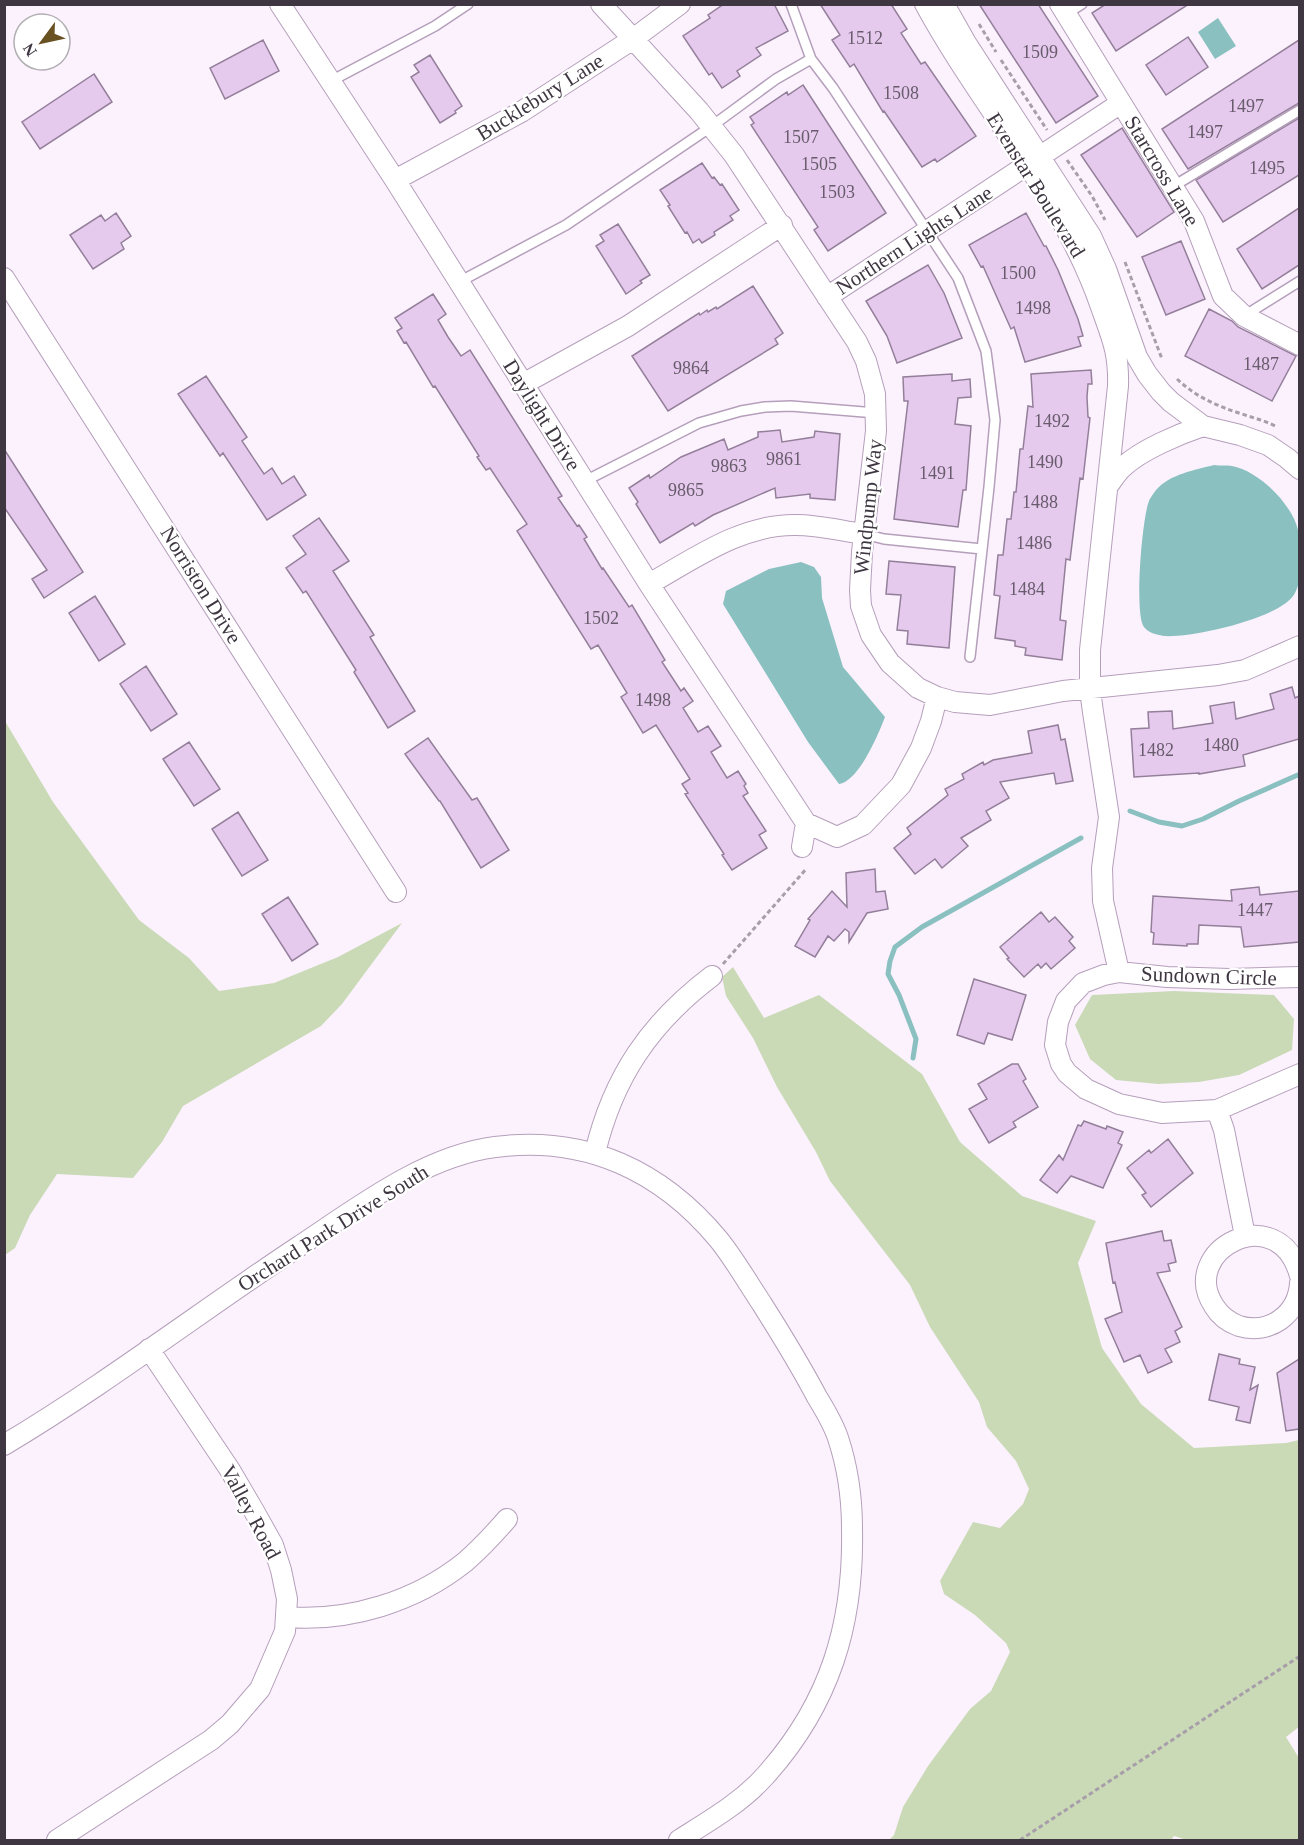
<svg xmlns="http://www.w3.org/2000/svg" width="1304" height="1845" viewBox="0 0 1304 1845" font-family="Georgia,serif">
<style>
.green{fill:#cadab7}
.water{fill:#8ac0c0}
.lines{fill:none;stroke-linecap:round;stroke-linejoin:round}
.stream{stroke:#8ac0c0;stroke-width:5}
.building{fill:#e5caee;stroke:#947f9a;stroke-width:1.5}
.lane-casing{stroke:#b59fbb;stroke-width:12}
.street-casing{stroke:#b59fbb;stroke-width:22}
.path{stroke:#a79ea9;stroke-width:3;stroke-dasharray:4.5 3;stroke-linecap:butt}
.lane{stroke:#fff;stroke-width:9}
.street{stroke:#fff;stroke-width:20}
.labels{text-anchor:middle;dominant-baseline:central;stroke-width:4.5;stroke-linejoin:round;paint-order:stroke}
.number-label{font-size:18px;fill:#685b6c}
.street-label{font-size:21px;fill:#3e3641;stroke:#fff}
</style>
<rect width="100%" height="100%" fill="#fcf2fe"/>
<path class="green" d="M5 721 53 802 139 920 189 958 219 991 274 983 338 957 402 923 342 1004 321 1026 183 1106 162 1142 133 1178 57 1174 30 1215 15 1248 5 1255Z
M733 967 764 1018 819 995 922 1074 960 1142 1022 1196 1096 1221 1078 1263 1102 1348 1141 1404 1194 1448 1286 1443 1299 1440 1300 1726 1286 1737 1299 1758V1840H1187L1174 1836 1171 1840H889L894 1835 903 1807 928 1766 970 1709 991 1691 1010 1652 1006 1643 975 1615 944 1594 940 1581 973 1522 1000 1528 1023 1504 1029 1489 1016 1461 987 1427 979 1402 930 1327 910 1285 830 1181 816 1152 777 1087 753 1038 726 996 722 977Z
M1174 991 1274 995 1294 1019 1292 1050 1239 1075 1199 1082 1158 1084 1116 1080 1090 1059 1075 1025 1092 995Z"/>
<path class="water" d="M1218 18 1236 46 1215 59 1198 32Z
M1214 465C1220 466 1227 465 1232 466 1259 471 1292 504 1298 530 1300 539 1300 548 1300 557 1300 570 1301 582 1295 593 1283 618 1191 638 1164 636 1158 635 1148 633 1144 627 1134 615 1142 518 1149 501 1150 498 1154 493 1156 490 1170 474 1195 470 1214 465Z
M801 562 814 567 821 577 822 598 843 667 885 717C878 735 859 781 839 784L808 742 723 604 726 591 769 569Z"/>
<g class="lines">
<path class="stream" d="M1130 811 1159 822 1182 826 1203 819 1239 801 1300 774
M913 1058 916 1039 899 995 888 974 890 961 895 947 922 927 1081 838"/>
</g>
<path class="building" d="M724 4H774L788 31 756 48 761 55 737 71 740 76 722 88 712 73 709 75 683 36 710 18 708 15Z
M820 4H891L907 29 901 33 921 64 925 62 976 136 937 162 935 159 922 167 884 111 883 112 854 64 850 67 832 40 840 35Z
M979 4H1038L1098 96 1056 123Z
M1106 4H1189L1116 51 1092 13Z
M1188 37 1208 67 1166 95 1146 65Z
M263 40 279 71 225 99 210 68Z
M1299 40V103L1188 169 1162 129Z
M430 55 462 106 455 111 456 113 440 123 411 77 419 72 414 65Z
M94 74 112 102 40 149 22 122Z
M803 85 886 213 828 251 814 230 818 227 751 125 754 123 750 117 787 92 788 95Z
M1299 118V175L1223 222 1196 180Z
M1122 128 1174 212 1137 237 1081 155Z
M702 163 712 178 714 177 720 185 722 184 739 210 730 216 733 220 714 232 715 235 702 243 699 239 693 243 687 232 685 233 668 206 670 205 660 190Z
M1299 208V265L1262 289 1237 249Z
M116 213 131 236 121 243 124 249 93 269 70 235 101 215 105 221Z
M1026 213 1044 246H1046L1058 270 1078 319 1083 336 1078 337 1081 346 1025 362 1014 327 1011 329 983 266 981 267 969 245Z
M618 224 650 275 640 281 642 283 626 294 596 246 604 241 600 235Z
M1181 241 1205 299 1166 315 1142 257Z
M928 265 944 293 962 338 897 363 887 336 866 301Z
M753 286 783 333 775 339 778 344 668 411 632 356 699 313 700 315 707 310 708 312 716 307 717 309Z
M433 294 446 314 438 320 448 337 461 356 470 350 562 496 558 498 577 526 579 525 587 537 584 539 602 569 603 568 629 607 632 605 665 660 662 662 681 691 684 688 693 701 683 708 698 732 708 726 721 746 711 752 727 778 738 771 746 784 744 786 748 793 743 796 766 831 759 835 767 848 732 870 722 855 724 854 685 794 688 793 682 784 690 779 656 725 643 733 621 697 627 693 598 645 591 649 517 531 527 524 490 468 486 470 477 457 479 456 435 386 433 387 406 342 404 343 397 331 402 328 395 318Z
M1209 309 1232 321 1238 327 1296 356 1272 401 1185 356Z
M1091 370 1092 384H1088L1087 397 1088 417 1090 418 1083 479 1080 478 1070 560 1066 559 1060 620 1066 621 1062 660 1025 655 1026 648 1015 646V641L995 638 1000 596 994 595 998 555H1003L1007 519H1011L1014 492H1016L1020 449H1023L1028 406 1033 407 1031 374Z
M952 374V381L970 379 971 397 958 398 955 424 971 426 966 490H963L958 527 894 519 908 401H904L903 377Z
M206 376 247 437 242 441 264 474 272 468 282 484 294 476 306 495 267 520 223 453 220 456 178 394Z
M780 430 782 442 814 437 815 431 840 434 835 500 810 498V494L776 498 775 488 713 515 695 526 693 523 660 543 636 504 638 502 629 488 649 475 650 478 681 457 724 439 728 450 758 437V432Z
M4 449 83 572 44 598 32 579 47 570 4 507Z
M319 518 349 561 333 571 374 635 370 637 415 711 388 728 354 672 356 670 306 591 303 593 286 568 306 554 293 536Z
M889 561 955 567 949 648 907 644 908 631 897 630 901 595 886 594Z
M95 596 125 644 99 661 69 613Z
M146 666 177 714 151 731 120 684Z
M1292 687 1295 698 1299 696V739L1243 755 1245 766 1199 774V773L1134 777 1131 729 1149 728 1148 712 1172 711 1173 729 1213 723 1210 706 1234 702 1236 719 1274 709 1270 694Z
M1058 725 1061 740 1065 739 1073 781 1056 784 1054 773 1000 782 1009 798 986 811 991 820 961 838 968 846 942 868 935 859 915 874 894 848 911 834 907 828 948 795 945 789 964 779 962 774 983 762 984 765 993 760 1032 753 1028 731Z
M428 738 472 800 477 798 509 850 481 868 440 801H439L405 754Z
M189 742 220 789 194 806 163 759Z
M238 812 268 860 242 876 212 829Z
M875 869 876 892 885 891 888 909 867 913 849 942V932L845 929 834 941 828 936 815 957 795 946 810 920 808 919 832 891 847 907 846 873Z
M1259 887 1260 895 1299 891V942L1244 947 1241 927 1199 925 1198 944H1187V946L1153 944 1154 933 1151 932 1153 896 1232 901 1231 890Z
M288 897 318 944 292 961 262 914Z
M1041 912 1049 922 1055 917 1073 937 1069 941 1075 948 1051 969 1046 963 1041 968 1038 964 1024 977 1007 959 1009 958 1000 947Z
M974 979 1026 995 1012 1040 988 1033 984 1044 957 1035Z
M1012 1064H1018L1026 1079 1023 1081 1038 1107 1013 1122 1016 1127 989 1143 969 1109 987 1099 978 1084Z
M1084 1121 1106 1129 1107 1126 1123 1132 1118 1143 1122 1145 1103 1188 1071 1176 1057 1193 1040 1180 1059 1155 1063 1160 1078 1125 1081 1126Z
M1168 1139 1193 1173 1151 1207 1142 1195 1146 1193 1127 1168 1149 1150 1151 1153Z
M1162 1231 1164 1241 1171 1240 1176 1262 1168 1264 1170 1271 1157 1273 1182 1327 1175 1331 1180 1342 1165 1349 1172 1362 1148 1373 1140 1355 1124 1362 1105 1319 1122 1312 1115 1282 1113 1283 1106 1243Z
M1219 1354 1240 1359 1239 1364 1255 1367 1250 1390 1258 1385 1250 1423 1236 1420 1239 1407 1209 1400Z
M1299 1359V1429L1286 1431 1277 1373Z"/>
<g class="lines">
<defs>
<path id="lane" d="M791 4 811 59 833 88 958 278 986 351 995 420 989 487 970 657
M1066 14 1082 4
M331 81 435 26 468 4
M1172 187 1300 110
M459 282 566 225 712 126 776 79 811 59
M1244 316 1300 281
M583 482 699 423 741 411 765 407 791 406 876 413
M864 534 884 539 982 549"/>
<path id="street" d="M280 4 395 180 649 584 806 823 837 837 863 825 901 785 921 748 931 721 937 697
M601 4 699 111 734 155 857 342 866 361 875 394 876 431 862 552 860 590 861 606 871 635 890 663 918 688 937 697 955 702 990 705 1063 691 1218 675 1245 670 1300 646
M925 4C981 107 1063 196 1101 307 1112 338 1119 352 1118 386L1090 650V690L1093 712 1109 817 1102 868 1103 901 1119 972
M944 4 966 43 1091 236 1106 269 1137 357 1147 374 1161 392 1171 402 1203 426 1240 435 1268 445 1287 458 1300 469
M1060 4 1194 221 1223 296 1244 316 1300 345
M395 180 521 112 633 39 680 4
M4 278 396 892
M827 297 1121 103
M523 384 628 326 782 225
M1108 486C1113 479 1117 472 1123 467 1141 450 1179 434 1203 426
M649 584C694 559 741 524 796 525 818 525 842 531 864 534
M802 847 806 823
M1300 977 1230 979 1167 977 1119 972 1104 975 1083 983 1066 1001 1058 1022 1055 1045 1061 1064 1067 1073 1086 1089 1119 1104 1162 1113 1217 1110 1300 1074
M1217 1110 1224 1130 1245 1236
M595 1153C613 1077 650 1023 712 976
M1300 1276C1279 1197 1177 1250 1214 1306 1220 1316 1228 1322 1239 1326 1269 1335 1298 1315 1300 1283
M4 1445C106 1384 200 1312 298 1247 357 1208 424 1156 495 1147 586 1135 662 1171 719 1240 735 1260 748 1283 762 1304 781 1334 800 1365 817 1397 825 1410 833 1423 838 1438 848 1468 852 1497 852 1529 854 1624 830 1704 765 1776 741 1803 709 1821 679 1840
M286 1617C349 1622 415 1602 465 1562 480 1549 494 1534 507 1519
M57 1840 211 1740 230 1724 260 1689 285 1631 287 1599 281 1570 273 1545 254 1511 230 1470 149 1349"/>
</defs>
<use href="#lane" class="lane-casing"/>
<use href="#street" class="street-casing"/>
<path class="path" d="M979 24 996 52
M1001 60 1047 130
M1067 160 1092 196 1105 220
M1125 262 1162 359
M1177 379C1196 397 1217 406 1242 414 1254 418 1266 421 1277 427
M723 964 807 868
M1020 1840 1300 1656"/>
<use href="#lane" class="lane"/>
<use href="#street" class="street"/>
</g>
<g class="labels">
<g class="number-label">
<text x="865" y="38">1512</text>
<text x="1040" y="52">1509</text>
<text x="901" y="93">1508</text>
<text x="1246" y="106">1497</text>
<text x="1205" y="132">1497</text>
<text x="801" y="137">1507</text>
<text x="819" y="164">1505</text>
<text x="1267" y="168">1495</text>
<text x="837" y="192">1503</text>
<text x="1018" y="273">1500</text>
<text x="1033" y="308">1498</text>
<text x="1261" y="364">1487</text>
<text x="691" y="368">9864</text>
<text x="1052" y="421">1492</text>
<text x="784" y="459">9861</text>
<text x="1045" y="462">1490</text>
<text x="729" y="466">9863</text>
<text x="937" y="473">1491</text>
<text x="686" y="490">9865</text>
<text x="1040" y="502">1488</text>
<text x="1034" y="543">1486</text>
<text x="1027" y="589">1484</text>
<text x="601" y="618">1502</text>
<text x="653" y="700">1498</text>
<text x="1221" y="745">1480</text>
<text x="1156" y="750">1482</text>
<text x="1255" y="910">1447</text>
</g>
<g class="street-label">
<text transform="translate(540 97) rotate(-32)">Bucklebury Lane</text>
<text transform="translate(1162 171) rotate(59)">Starcross Lane</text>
<text transform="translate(1036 185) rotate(58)">Evenstar Boulevard</text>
<text transform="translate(914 240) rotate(-33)">Northern Lights Lane</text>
<text transform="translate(542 415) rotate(58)">Daylight Drive</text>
<text transform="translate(868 507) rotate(-84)">Windpump Way</text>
<text transform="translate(201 585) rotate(58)">Norriston Drive</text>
<text transform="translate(1209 976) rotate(2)">Sundown Circle</text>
<text transform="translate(333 1228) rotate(-32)">Orchard Park Drive South</text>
<text transform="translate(251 1512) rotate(62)">Valley Road</text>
</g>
</g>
<rect width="1304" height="1845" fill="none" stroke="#3e3641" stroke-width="12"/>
<g transform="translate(42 42) rotate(237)"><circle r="28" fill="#ffffff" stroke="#b2afb3" stroke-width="1.5"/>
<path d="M0-4.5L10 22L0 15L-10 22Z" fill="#6a5122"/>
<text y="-9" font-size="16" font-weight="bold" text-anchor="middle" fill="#3e3641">N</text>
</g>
</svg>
